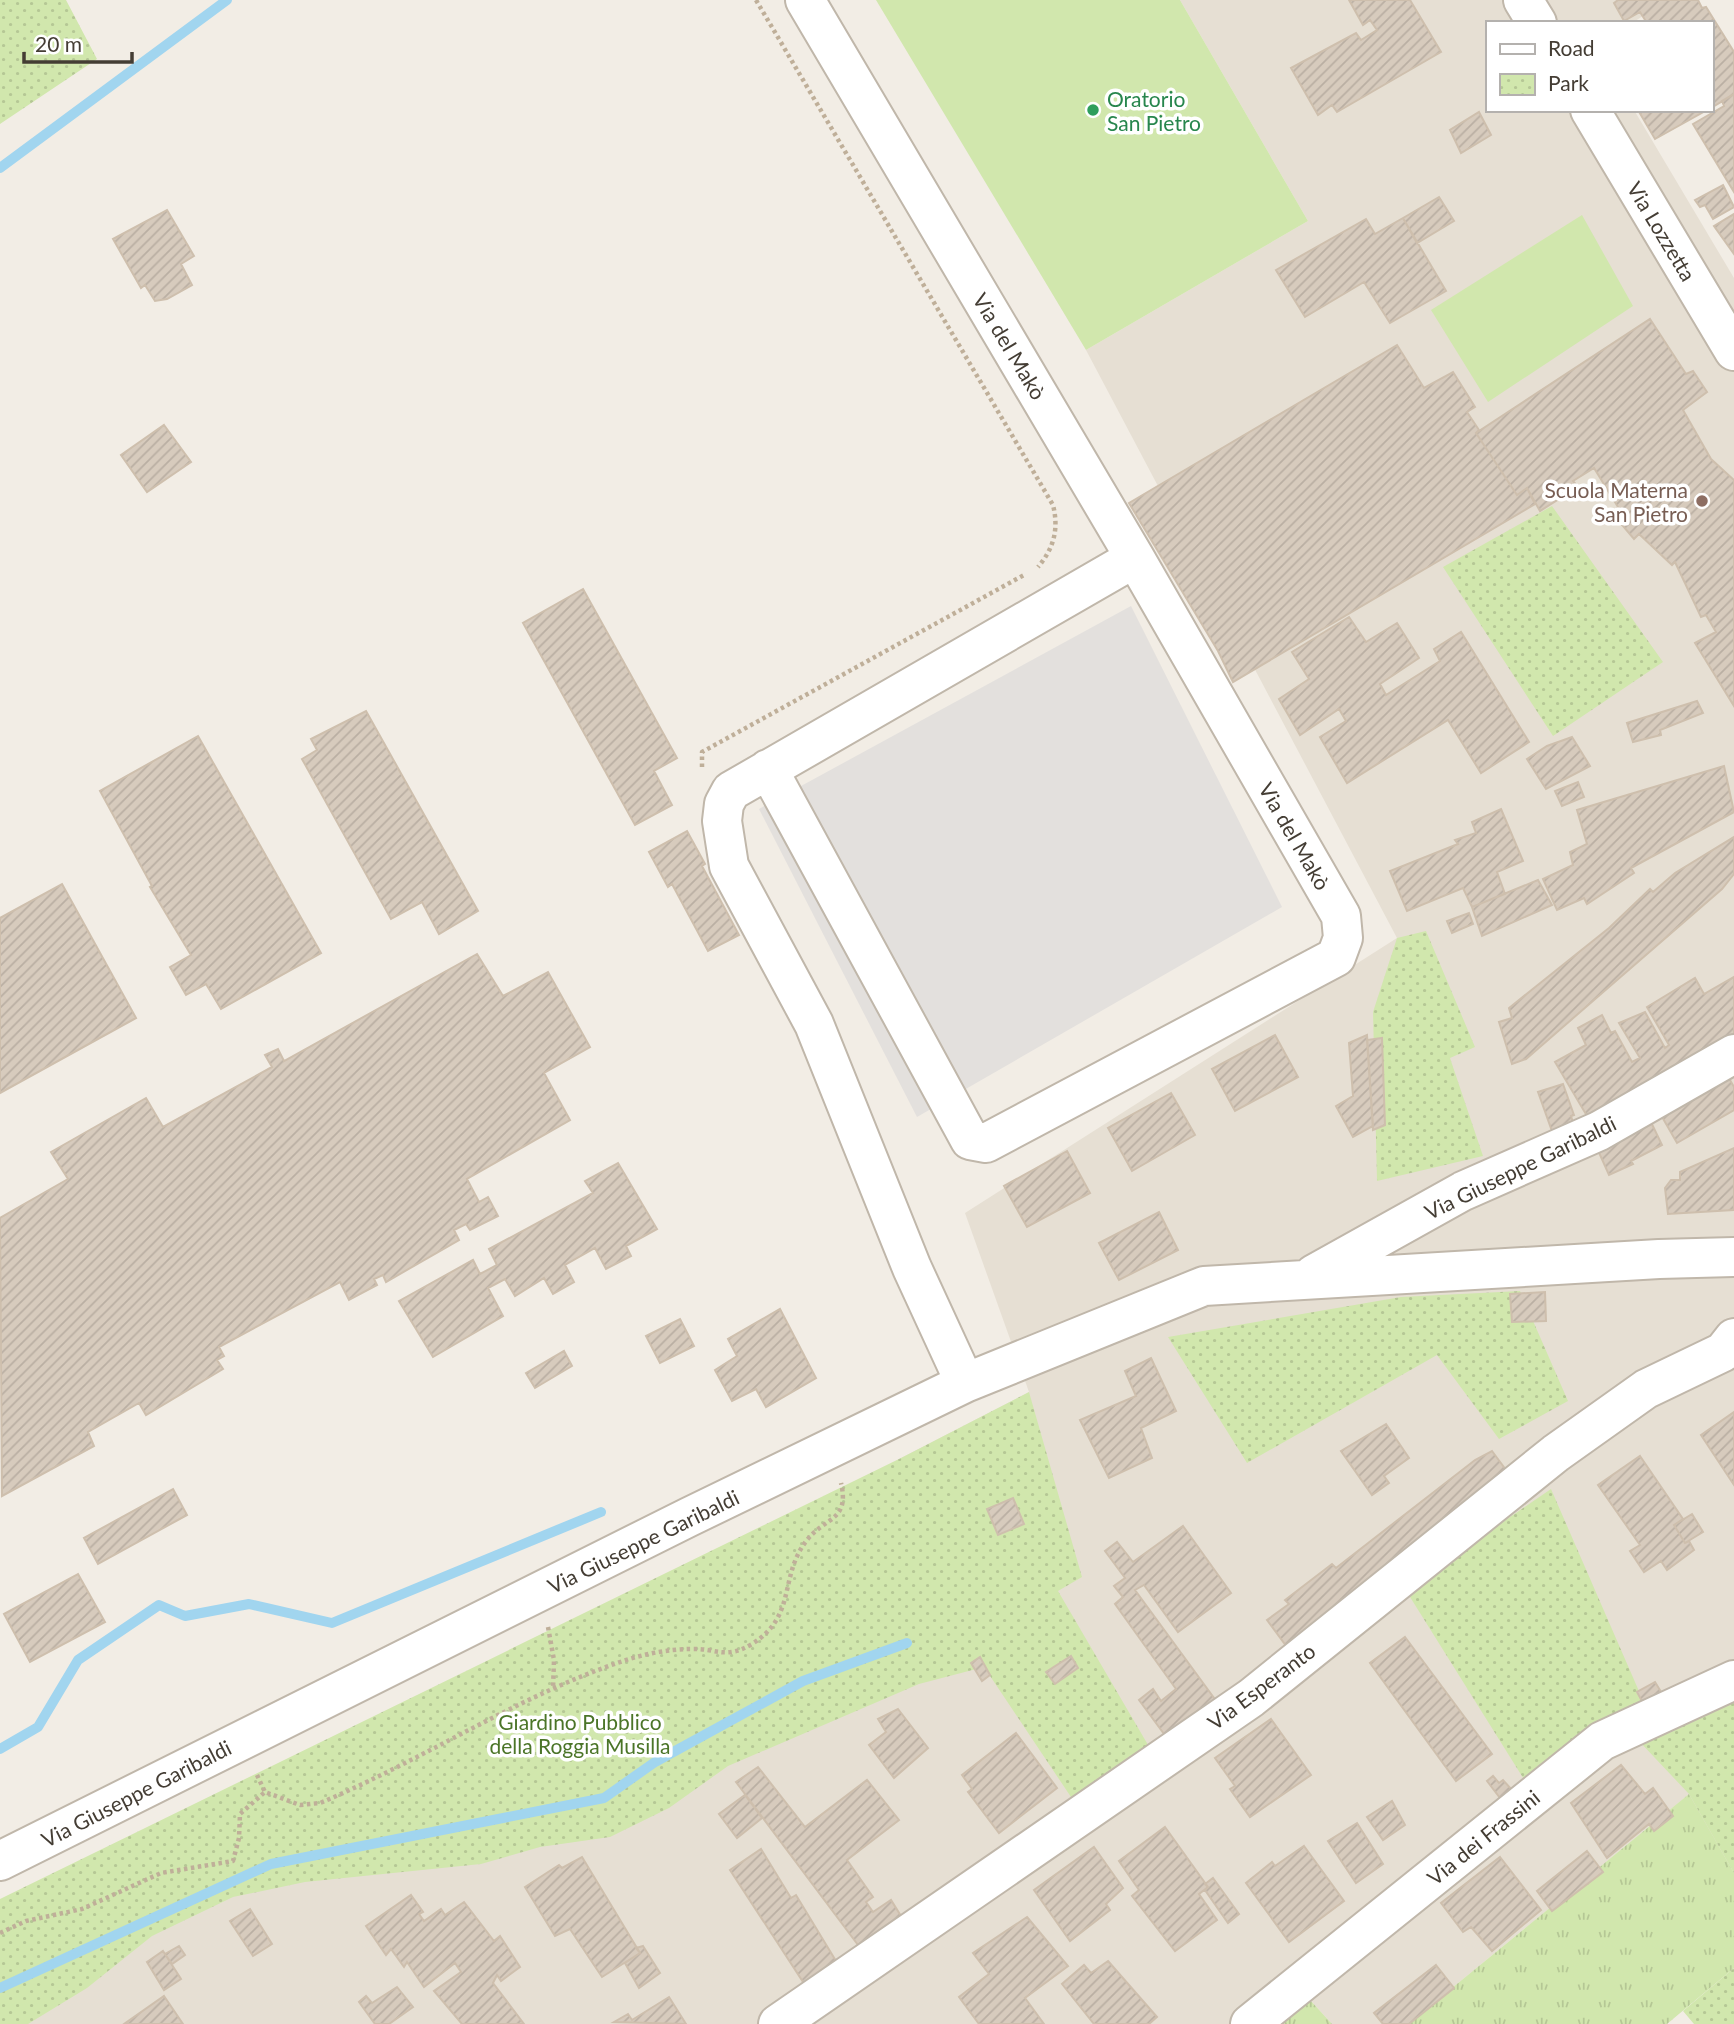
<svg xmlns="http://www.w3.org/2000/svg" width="1734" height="2024" viewBox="0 0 1734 2024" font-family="Lato,sans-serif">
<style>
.residential{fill:#e6dfd3}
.grass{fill:url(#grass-tufts)}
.park{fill:url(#park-dots)}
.pitch{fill:#d1e7ad}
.parking{fill:#e3e0dd}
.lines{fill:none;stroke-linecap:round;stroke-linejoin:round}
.stream{stroke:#a1d5ef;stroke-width:10}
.building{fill:url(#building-hatch);stroke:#cebfad;stroke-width:2}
.minor-casing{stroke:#c0b7aa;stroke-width:42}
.path{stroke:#bfaf99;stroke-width:4.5;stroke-dasharray:3.5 3.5;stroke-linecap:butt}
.minor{stroke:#fff;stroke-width:38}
.leisure-dot{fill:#2e9e5b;stroke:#fff;stroke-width:2.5}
.education-dot{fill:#8d6e63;stroke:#fff;stroke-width:2.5}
.labels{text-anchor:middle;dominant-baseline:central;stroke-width:7;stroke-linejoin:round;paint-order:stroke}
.leisure-label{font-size:21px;fill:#27864d;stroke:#fff;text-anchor:start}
.street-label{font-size:21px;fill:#443d34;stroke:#fff}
.education-label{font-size:21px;fill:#785e54;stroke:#fff;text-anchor:end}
.park-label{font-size:21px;fill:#4b7528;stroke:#fff}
</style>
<defs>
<pattern id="grass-tufts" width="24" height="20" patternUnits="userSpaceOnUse" patternTransform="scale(1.75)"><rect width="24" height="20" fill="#d1e7ad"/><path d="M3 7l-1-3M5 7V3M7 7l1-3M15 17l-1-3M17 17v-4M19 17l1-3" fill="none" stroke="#b5c795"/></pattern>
<pattern id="park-dots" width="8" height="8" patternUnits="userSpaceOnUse" patternTransform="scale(1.75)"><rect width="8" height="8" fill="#d1e7ad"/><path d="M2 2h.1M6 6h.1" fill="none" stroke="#b5c795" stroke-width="1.8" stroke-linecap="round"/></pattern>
<pattern id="building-hatch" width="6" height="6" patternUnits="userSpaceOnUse" patternTransform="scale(1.75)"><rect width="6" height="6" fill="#d7cbbd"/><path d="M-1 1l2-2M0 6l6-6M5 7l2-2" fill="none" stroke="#baafa3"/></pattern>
</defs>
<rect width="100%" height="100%" fill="#f2ede5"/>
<path class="residential" d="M1180 0H1668L1632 23H1487V110H1634L1734 278V1873L1688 1795 1408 2024H1332L1300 1989 1262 2024H0L901 1458 1029 1392 965 1213 1397 938 1086 350 1308 221Z"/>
<path class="grass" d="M1689 1794 1734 1873V1968L1667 2024H1408Z
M1300 1989 1332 2024H1262Z"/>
<path class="park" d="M0 0H66L97 59 0 124Z
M1552 506 1663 662 1553 736 1443 567Z
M1426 931 1475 1047 1450 1058 1483 1156 1377 1181 1373 1012 1397 938Z
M1520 1291 1568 1401 1499 1439 1437 1355 1247 1463 1168 1337 1401 1297Z
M1029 1392 1082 1577 1058 1591 1151 1750 1079 1809 984 1667 919 1684 728 1766 669 1808 610 1837 540 1847 481 1864 305 1882 233 1897 152 1936 87 1988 28 2024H0V1899L901 1458Z
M1551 1489 1645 1705 1525 1781 1405 1589Z
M1734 1693V1873L1689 1794 1638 1740Z
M1734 1968V2024H1694L1683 2011Z"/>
<path class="pitch" d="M876 0H1180L1308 221 1086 350Z
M1582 215 1633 306 1488 402 1431 310Z"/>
<path class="parking" d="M1131 606 1282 907 917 1117 759 809Z"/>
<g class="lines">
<path class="stream" d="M0 168 227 0
M0 1749 38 1727 78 1660 159 1605 185 1616 249 1604 332 1623 601 1512
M0 1988 271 1864 604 1798 655 1762 803 1681 907 1643"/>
</g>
<path class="building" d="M1349 0H1410L1441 52 1337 112 1332 105 1318 115 1291 68 1356 33 1361 40 1377 30 1370 20 1363 25Z
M1618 0H1698L1702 8 1706 7 1734 52V94L1711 108V23H1647L1640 12 1624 21 1614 3Z
M1734 94V192L1693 124 1724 106 1722 101Z
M1638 110H1707L1655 139Z
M1479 112 1491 135 1461 153 1450 130Z
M1723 185 1734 207 1713 219 1705 205 1700 207 1695 200Z
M1439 197 1454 221 1417 243 1403 218Z
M167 210 194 256 181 264 192 285 167 299 155 301 145 285 141 288 113 239Z
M1734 214V254L1714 226Z
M1403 218 1446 291 1390 323 1364 282 1305 317 1276 270 1366 219 1375 234Z
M1650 319 1686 374 1693 371 1707 392 1683 410 1711 459 1734 480V706L1695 643 1716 632 1706 615 1701 617 1675 562 1672 565 1639 534 1634 539 1612 513 1618 507 1594 468 1573 481 1578 487 1540 511 1527 488 1517 495 1476 433Z
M1397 345 1424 388 1453 372 1475 407 1467 412 1479 430 1476 433 1517 495 1527 488 1535 504 1233 682 1218 651 1129 503Z
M164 425 191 462 147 492 121 455Z
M583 589 677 758 654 771 672 805 635 825 523 623Z
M1349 617 1366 642 1397 623 1419 658 1380 684 1386 695 1440 661 1434 649 1461 632 1529 742 1481 773 1448 720 1347 783 1320 737 1346 721 1339 709 1300 735 1279 699 1309 679 1292 652Z
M1697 701 1703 713 1660 730 1661 735 1633 742 1627 723Z
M366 711 478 911 439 934 422 902 391 919 302 759 317 750 311 739Z
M198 736 321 953 221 1009 206 984 186 995 170 967 191 955 150 887 152 886 100 791Z
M1572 737 1590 766 1546 789 1527 759 1547 746Z
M1724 766 1734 812 1631 868 1634 873 1587 904 1584 898 1557 910 1543 879 1573 865 1570 852 1587 844 1577 810Z
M1578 782 1584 797 1562 806 1555 791Z
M1501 809 1523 861 1497 872 1505 894 1472 907 1463 888 1407 911 1390 871 1458 844 1455 840 1476 833 1472 822Z
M687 831 705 864 702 866 739 935 708 951 672 884 668 887 649 852Z
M1734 837V874L1722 889 1526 1059 1512 1064 1499 1022 1512 1018 1509 1008 1609 928 1650 889 1653 892 1675 873Z
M1538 880 1552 905 1482 936 1472 907Z
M62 884 136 1018 0 1093V918Z
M1469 913 1473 924 1452 933 1447 921Z
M477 954 503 996 548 972 590 1047 544 1073 570 1120 467 1179 479 1202 488 1197 498 1216 470 1230 466 1224 454 1230 459 1240 386 1282 383 1275 374 1279 377 1285 349 1300 340 1282 219 1347 224 1356 217 1360 223 1369 146 1415 139 1403 88 1432 94 1446 2 1496 0 1218 68 1179 51 1152 146 1098 163 1127 272 1067 265 1055 278 1049 284 1061Z
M1734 977V1047L1590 1121 1555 1062 1586 1045 1578 1028 1602 1015 1611 1033 1615 1031 1632 1062 1640 1058 1619 1023 1645 1012 1665 1048 1669 1045 1647 1007 1695 978 1704 994Z
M1275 1035 1298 1077 1235 1111 1212 1069Z
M1367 1035 1373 1126 1353 1137 1336 1106 1353 1096 1349 1043Z
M1382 1038 1385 1125 1373 1130 1367 1040Z
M1723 1068 1734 1087V1110L1677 1143 1657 1108Z
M1563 1084 1574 1115 1571 1116 1574 1126 1553 1134 1538 1092Z
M1171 1093 1195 1135 1132 1171 1108 1128Z
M1649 1118 1662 1145 1631 1161 1633 1164 1609 1175 1596 1146Z
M1734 1148V1210L1668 1214 1665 1188 1671 1180H1680V1172Z
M1067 1151 1090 1193 1027 1227 1004 1186Z
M618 1163 657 1229 626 1246 631 1256 606 1269 595 1248 565 1265 574 1282 553 1294 544 1278 515 1296 505 1279 488 1288 503 1316 433 1357 399 1301 473 1260 480 1274 497 1265 489 1249 593 1193 585 1181Z
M1159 1212 1178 1250 1119 1280 1099 1243Z
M1545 1292 1546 1321 1512 1322 1510 1294Z
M780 1309 816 1378 766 1407 756 1389 732 1401 715 1370 737 1356 728 1339Z
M680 1319 694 1346 660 1363 646 1336Z
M564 1351 572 1366 535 1388 526 1373Z
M1151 1358 1176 1411 1141 1428 1152 1458 1109 1478 1080 1420 1136 1396 1125 1371Z
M1734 1412V1485L1701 1435Z
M1386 1424 1409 1458 1384 1476 1389 1483 1372 1495 1341 1451Z
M1492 1451 1509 1474 1287 1647 1267 1620 1289 1604 1285 1600 1332 1564 1336 1568 1475 1460Z
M1640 1456 1683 1519 1674 1525 1685 1543 1689 1541 1694 1550 1667 1570 1661 1561 1644 1572 1630 1551 1640 1545 1598 1485Z
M173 1489 187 1515 98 1564 84 1538Z
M1013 1498 1024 1524 998 1535 987 1509Z
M1692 1514 1703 1532 1685 1543 1674 1525Z
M1183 1526 1231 1593 1178 1632 1144 1585 1135 1590 1217 1702 1170 1742 1139 1700 1153 1689 1161 1701 1176 1689 1115 1604 1123 1597 1114 1586 1125 1578 1105 1551 1117 1542 1133 1562Z
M78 1574 105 1622 30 1662 4 1614Z
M1405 1637 1492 1754 1456 1781 1370 1663Z
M1071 1656 1078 1668 1055 1684 1046 1672Z
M980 1657 990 1675 982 1681 971 1663Z
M1655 1682 1663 1695 1644 1705 1637 1692Z
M898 1709 928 1748 894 1778 869 1745 886 1732 878 1719Z
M1271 1719 1311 1775 1250 1817 1230 1789 1235 1786 1215 1758Z
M1016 1733 1057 1788 999 1833 968 1792 972 1789 962 1775Z
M1621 1765 1645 1794 1653 1788 1673 1816 1654 1831 1649 1824 1607 1858 1571 1803Z
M758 1767 805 1827 867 1780 899 1820 847 1860 873 1897 866 1902 873 1912 891 1900 906 1924 864 1953 736 1782Z
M1493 1776 1499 1783 1503 1780 1513 1791 1500 1798 1487 1781Z
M745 1795 762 1818 737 1838 719 1814Z
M1392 1801 1405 1825 1383 1840 1367 1817Z
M1357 1823 1383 1864 1356 1883 1328 1841Z
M1165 1827 1208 1887 1199 1894 1217 1920 1175 1951 1132 1896 1139 1890 1119 1861Z
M1304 1846 1344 1901 1289 1942 1246 1883 1272 1862 1275 1866Z
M1094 1847 1123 1888 1106 1904 1110 1910 1070 1941 1034 1890Z
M761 1849 791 1898 796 1895 839 1966 807 1988 730 1870Z
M1587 1851 1603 1872 1552 1911 1537 1891Z
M582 1857 640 1953 602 1977 570 1929 555 1936 525 1887 559 1865 562 1868Z
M1500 1857 1541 1910 1492 1951 1471 1927 1463 1932 1441 1903Z
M1213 1878 1239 1914 1228 1923 1205 1890 1208 1887 1205 1884Z
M411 1895 423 1912 419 1914 424 1921 441 1909 445 1915 464 1902 494 1941 500 1936 520 1967 501 1981 497 1975 493 1983 524 2024H462L434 1991 461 1972 455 1963 424 1987 407 1962 404 1967 391 1949 386 1955 366 1926Z
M250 1909 272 1944 253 1956 230 1921Z
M1027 1917 1068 1966 1025 1998 1044 2024H979L959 1997 989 1974 973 1953Z
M179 1946 185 1955 172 1964 165 1954Z
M643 1946 660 1973 639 1988 625 1963 640 1953 636 1948Z
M163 1951 181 1979 164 1990 147 1962Z
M1108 1961 1157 2017 1149 2024H1094L1062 1984 1084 1965 1091 1973Z
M1436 1965 1454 1988 1409 2024H1383L1374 2013Z
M397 1987 413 2007 389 2024H375L359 2002 366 1996 372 2003Z
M164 1996 183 2024H124Z
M669 1997 686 2024 614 2022 628 2014 632 2020Z"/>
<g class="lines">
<defs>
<path id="minor" d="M1523 0 1537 23
M1590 110 1734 351
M768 769 970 1140 986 1143 1336 957 1343 938 1341 916 1135 558 805 0
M1314 1274 1463 1191 1599 1131 1734 1054
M965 1383 912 1268 814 1024 729 866 722 821 724 804 731 791 1135 558
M0 1861 689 1517 965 1383 1204 1286 1659 1259 1734 1257
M778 2024 1251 1698 1556 1453 1646 1389 1723 1352 1734 1338
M1250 2024 1602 1741 1734 1680"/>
</defs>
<use href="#minor" class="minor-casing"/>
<path class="path" d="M756 0 1053 505C1059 529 1054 548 1038 567
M702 767V752L1024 575
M548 1627 554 1660 553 1689
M257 1775 265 1792 300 1805 320 1803C423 1760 518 1696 623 1661 644 1654 669 1649 691 1649 717 1648 725 1660 752 1644 798 1615 778 1577 807 1540 825 1517 850 1521 841 1483
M0 1933 26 1921 82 1909 161 1873 233 1861 239 1838 240 1814 265 1792"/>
<use href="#minor" class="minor"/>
</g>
<circle class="leisure-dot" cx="1093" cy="110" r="7"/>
<circle class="education-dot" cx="1702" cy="501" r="7"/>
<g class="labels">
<g class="leisure-label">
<text x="1107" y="98">Oratorio<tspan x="1107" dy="24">San Pietro</tspan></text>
</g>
<g class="street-label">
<text transform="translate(1662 231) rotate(59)">Via Lozzetta</text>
<text transform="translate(1010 346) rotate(59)">Via del Makò</text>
<text transform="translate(1295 836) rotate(60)">Via del Makò</text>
<text transform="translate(1520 1167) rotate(-26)">Via Giuseppe Garibaldi</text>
<text transform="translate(643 1541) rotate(-26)">Via Giuseppe Garibaldi</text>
<text transform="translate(1261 1686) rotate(-37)">Via Esperanto</text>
<text transform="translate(136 1793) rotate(-27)">Via Giuseppe Garibaldi</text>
<text transform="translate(1483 1837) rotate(-39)">Via dei Frassini</text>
</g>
<g class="education-label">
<text x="1688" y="489">Scuola Materna<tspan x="1688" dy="24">San Pietro</tspan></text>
</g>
<g class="park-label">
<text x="580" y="1721">Giardino Pubblico<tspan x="580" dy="24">della Roggia Musilla</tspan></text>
</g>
</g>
<rect x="1486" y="21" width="228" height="91" fill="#ffffff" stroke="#b4b1ae" stroke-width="2"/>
<rect x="1500" y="44" width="35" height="10" fill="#ffffff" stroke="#b4b1ae" stroke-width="2"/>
<text x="1548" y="56" font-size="21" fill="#443d34">Road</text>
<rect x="1500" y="74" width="35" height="21" fill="url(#park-dots)" stroke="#b4b1ae" stroke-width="2"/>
<text x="1548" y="91" font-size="21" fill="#443d34">Park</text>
<path d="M24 52v10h108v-10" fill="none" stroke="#443d34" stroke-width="3.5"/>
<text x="35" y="52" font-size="21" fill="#443d34" stroke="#ffffff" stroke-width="5" paint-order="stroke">20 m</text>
</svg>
